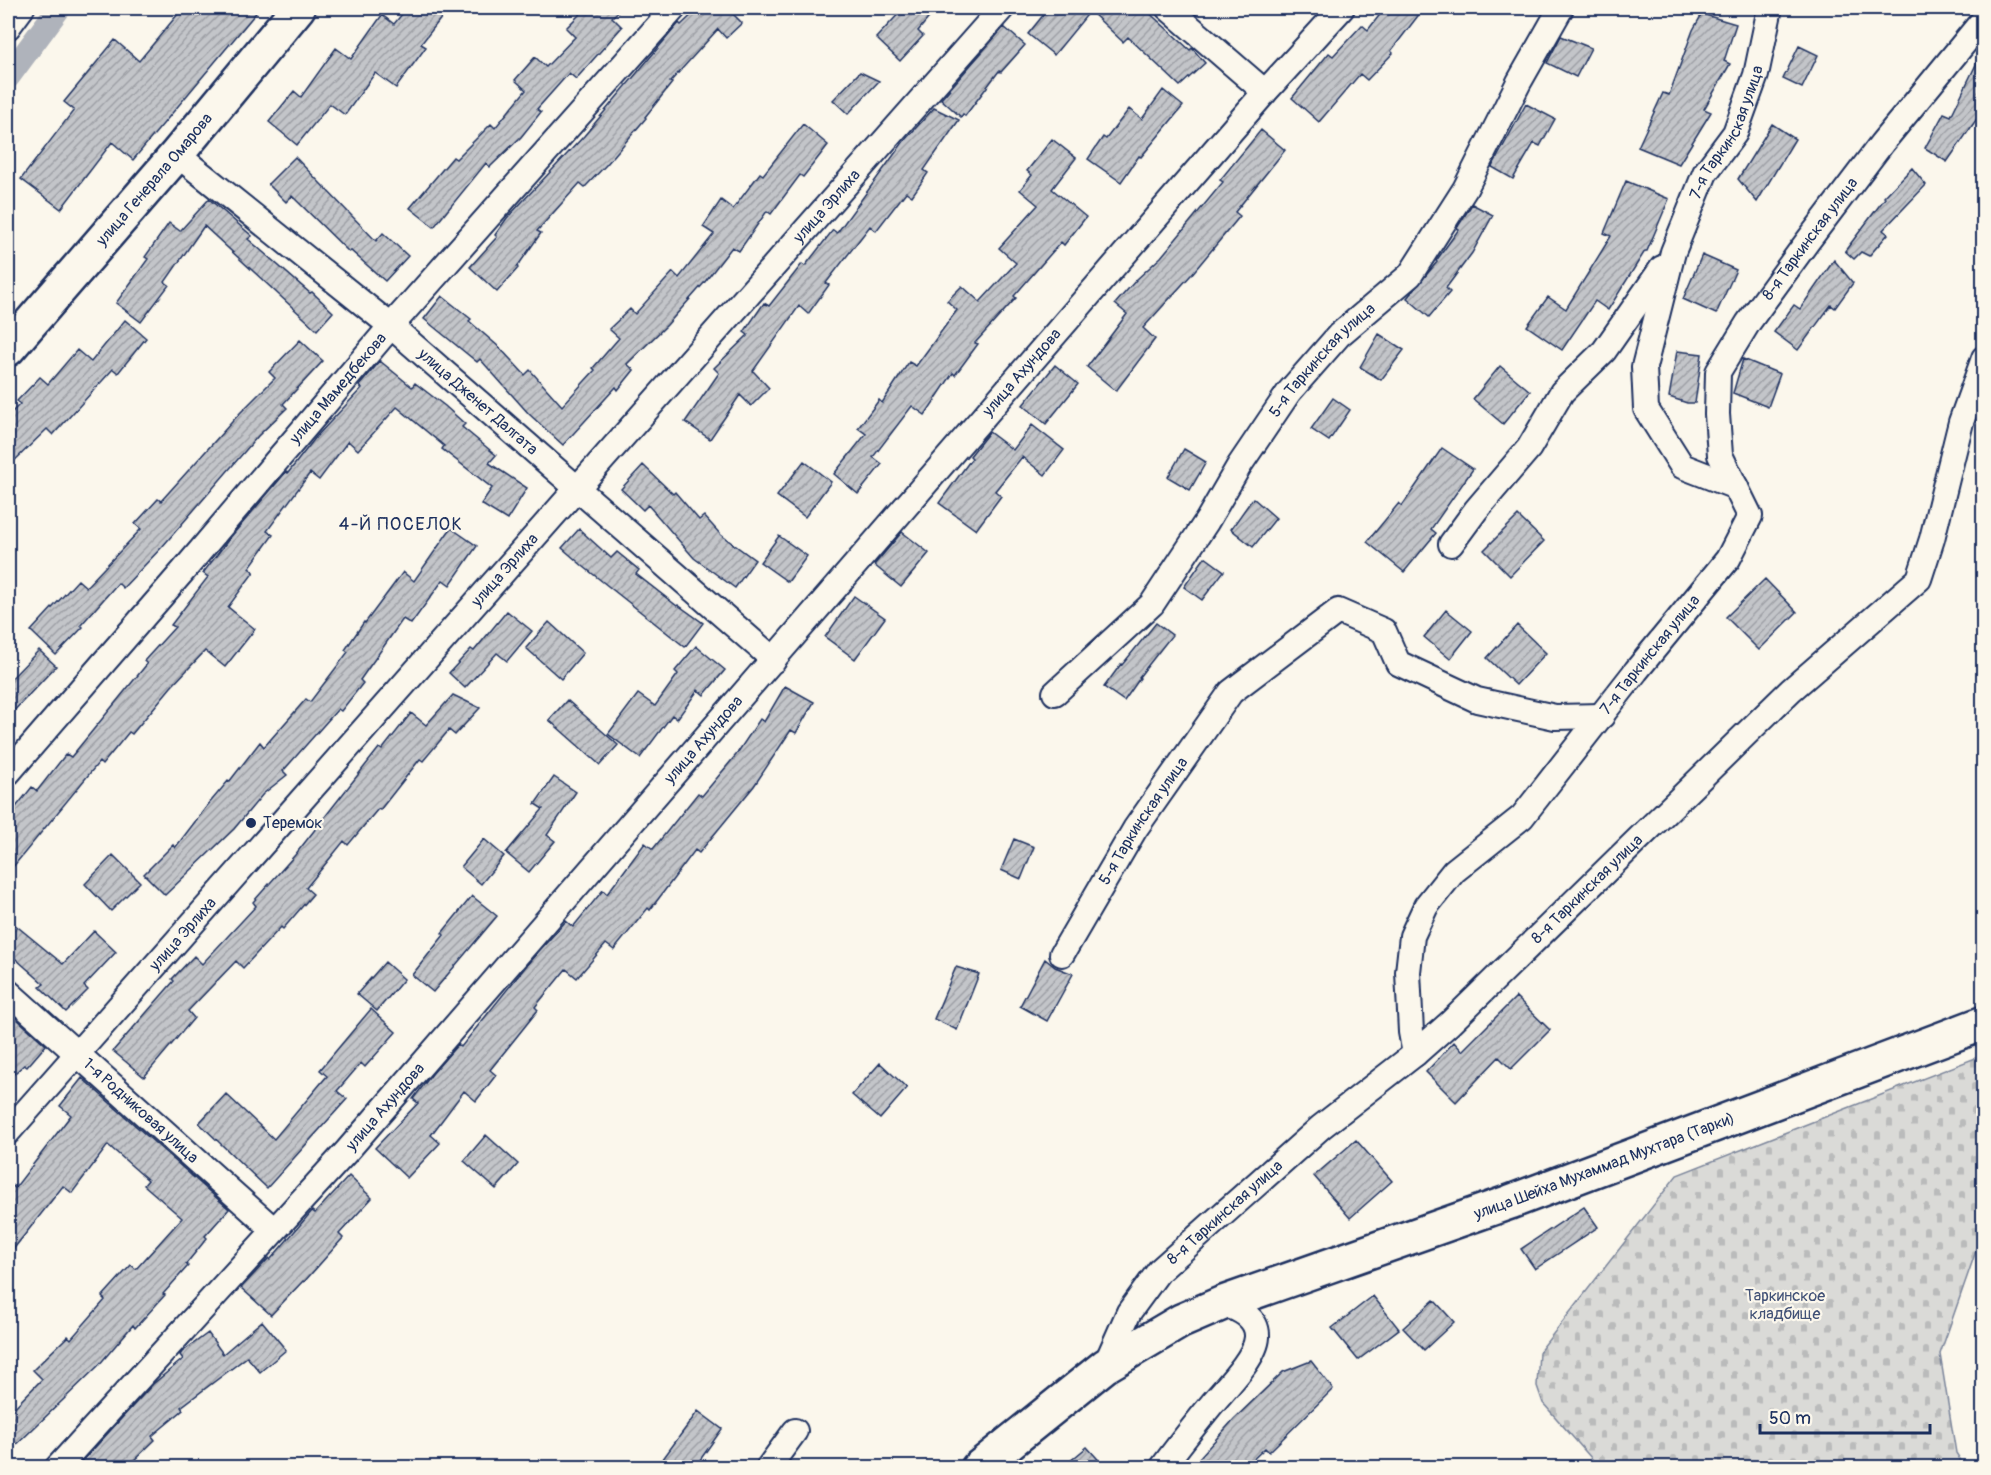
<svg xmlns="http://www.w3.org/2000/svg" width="1991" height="1475" viewBox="0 0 1991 1475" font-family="Pangolin,sans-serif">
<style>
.cemetery{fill:url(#cemetery-stones);stroke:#7a849a;stroke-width:1.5}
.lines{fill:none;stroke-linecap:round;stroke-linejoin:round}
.canal{stroke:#afb3bb;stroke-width:24}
.building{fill:url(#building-hatch);stroke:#1b2f5e;stroke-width:1.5}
.street-casing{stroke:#1b2f5e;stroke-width:28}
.secondary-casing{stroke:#1b2f5e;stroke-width:38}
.primary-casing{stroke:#1b2f5e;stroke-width:38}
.street{stroke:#fbf7ec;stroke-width:24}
.secondary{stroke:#fbf7ec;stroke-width:33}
.primary{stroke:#fbf7ec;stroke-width:33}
.poi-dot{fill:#1b2f5e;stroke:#fbf7ec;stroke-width:2}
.labels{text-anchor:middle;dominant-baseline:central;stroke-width:4.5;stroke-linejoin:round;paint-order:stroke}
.street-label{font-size:16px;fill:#1b2f5e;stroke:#fbf7ec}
.poi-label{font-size:16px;fill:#1b2f5e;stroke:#fbf7ec;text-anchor:start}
.park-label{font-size:16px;fill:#415176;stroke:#fbf7ec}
.neighbourhood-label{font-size:18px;letter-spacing:1.5px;fill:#1b2f5e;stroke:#fbf7ec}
</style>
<defs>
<pattern id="cemetery-stones" width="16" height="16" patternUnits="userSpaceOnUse" patternTransform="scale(1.5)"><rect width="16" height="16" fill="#dadad7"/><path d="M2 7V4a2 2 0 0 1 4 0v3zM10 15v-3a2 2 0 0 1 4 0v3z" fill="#babbbb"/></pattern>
<pattern id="building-hatch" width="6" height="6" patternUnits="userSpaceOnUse" patternTransform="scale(1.5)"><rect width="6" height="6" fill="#c3c5c9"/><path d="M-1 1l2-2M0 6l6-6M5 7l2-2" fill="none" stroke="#9ea0a6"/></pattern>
</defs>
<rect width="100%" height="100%" fill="#fbf7ec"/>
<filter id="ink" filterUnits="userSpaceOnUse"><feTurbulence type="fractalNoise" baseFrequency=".0167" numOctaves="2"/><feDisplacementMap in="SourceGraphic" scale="12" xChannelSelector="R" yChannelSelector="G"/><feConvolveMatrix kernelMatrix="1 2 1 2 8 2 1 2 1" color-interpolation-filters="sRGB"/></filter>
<g filter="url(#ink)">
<path class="cemetery" d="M1983 1055V1231L1940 1354 1956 1453 1965 1467H1599L1543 1403 1537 1386 1539 1352 1677 1175Z"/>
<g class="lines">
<path class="canal" d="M8 77 59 8"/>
</g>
<path class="building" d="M183 8H260L133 160 112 142 61 209 21 179 74 110 64 102 115 40 139 61Z
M407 8H449L421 44 426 47 396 88 375 73 345 115 330 104 297 145 269 122 294 91 301 97 336 48 351 59 382 15 394 24Z
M586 8H622L612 17 622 27 576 79 569 73 537 109 541 112 521 137 490 167 486 163 434 227 410 208 453 157 456 159 491 124 495 128 526 90 515 80 535 57 546 67 575 37 566 28Z
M699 8H727L742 23 726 38 718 29 670 82 672 83 645 117 646 118 607 164 585 187 580 183 537 231 541 233 517 267 518 268 497 292 470 267 497 237 495 235 507 218 584 136 679 23 681 25Z
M904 8H937L918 31 923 36 900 61 876 38Z
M1049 8H1144L1190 50 1192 48 1205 63 1180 86 1128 37 1123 42 1090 11 1054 55 1028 34Z
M1385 8H1424L1391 51 1393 53 1367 80 1360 74 1319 122 1292 98 1329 53 1333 56 1362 25 1368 30Z
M1702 14 1736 24 1724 61 1730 64 1704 109 1711 112 1679 164 1638 147 1663 93 1669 95 1693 30Z
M1004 27 1025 45 1001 72 999 71 965 116 963 114 961 117 941 99Z
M1561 36 1591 48 1576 77 1547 63Z
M1799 46 1818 55 1802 88 1783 79Z
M1983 50V110L1947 162 1925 148 1944 113 1951 116Z
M860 72 879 81 848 114 833 100Z
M1163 90 1183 106 1141 157 1139 156 1121 182 1088 159 1103 137 1106 139 1129 109 1142 119Z
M1526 104 1555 119 1540 146 1534 143 1513 179 1492 167Z
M934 108 959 120 924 170 928 173 912 196 906 192 876 231 870 226 826 283 829 285 808 314 799 306 753 371 769 388 751 406 740 395 710 439 685 422 719 373 714 368 748 335 744 332 764 303 769 306 802 264 805 266 833 230 837 233 904 141Z
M803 124 828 145 803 177 800 175 771 214 767 211 739 251 732 247 704 283 667 325 627 364 634 370 618 390 616 387 563 445 529 414 480 359 477 362 424 319 442 296 471 319 469 321 499 347 525 375 530 370 562 406 595 370 593 368 619 338 609 329 630 309 635 314 673 272 679 278 714 234 703 227 721 200 733 209 760 173 763 175Z
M1772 124 1795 139 1757 202 1738 179Z
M1261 130 1285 150 1235 212 1240 216 1191 275 1143 328 1155 339 1116 391 1087 367 1127 314 1115 304 1136 280 1161 257 1176 239 1223 182 1220 180Z
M1052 139 1076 158 1052 189 1086 217 1064 245 1061 242 1014 296 1016 298 975 343 978 344 955 375 953 373 925 415 912 406 873 457 882 464 858 494 834 474 866 434 858 428 879 400 882 403 909 362 916 366 957 310 947 301 962 286 980 302 1016 263 999 248 1038 205 1020 190 1032 175 1027 171Z
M295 157 376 241 383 233 408 256 385 281 351 251 349 252 292 196 286 202 268 184Z
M1912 168 1926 185 1883 230 1888 234 1869 256 1861 252 1854 259 1845 251 1885 198 1884 197Z
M1626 181 1669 199 1647 251H1645L1608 310 1595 301 1562 350 1527 326 1548 297 1566 309 1611 236 1604 233Z
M209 199 252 236 248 239 310 293 312 292 333 312 317 330 204 226 165 282 169 285 141 322 116 303 148 259 145 257 169 223 180 231Z
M1472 204 1493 215 1472 253 1446 288 1450 292 1429 317 1407 298 1437 262 1436 261 1459 229 1457 228Z
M1702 255 1736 270 1716 314 1683 299Z
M1834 260 1853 283 1835 308 1831 305 1798 350 1774 332 1794 305 1800 309Z
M125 320 146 338 118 373 113 369 53 435 47 429 8 467V416L20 404 17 401 40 377 48 384 77 350 91 362Z
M1379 334 1404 350 1381 380 1360 367Z
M300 340 323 361 283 404 287 408 258 436 162 547 123 588 118 583 81 625 83 627 56 655 31 631 78 580 86 587 141 529 135 524 158 499 161 501 240 413 275 378 269 372Z
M1677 351 1702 354 1695 403H1687L1669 397Z
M1743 359 1780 374 1768 407 1733 393Z
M380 361 412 387 415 383 445 406 465 424 462 427 496 455 489 463 527 488 507 520 481 504 492 488 442 449 444 446 397 407 358 450 348 441 319 480 310 473 267 531 273 535 249 568 254 572 228 607 255 629 225 667 205 651 171 687 132 734 129 732 102 765 99 762 8 873V817L32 787 37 791 66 754 71 757 147 664 144 661 175 627 171 625 208 577 203 573 229 539 286 472 288 473 316 437 362 388 359 386Z
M1055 365 1078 384 1046 424 1023 405Z
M1500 366 1530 391 1503 424 1473 399Z
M1333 398 1350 410 1329 441 1311 429Z
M1032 425 1064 450 1045 475 1022 457 995 491 1001 496 976 530 939 503 972 458 970 456 989 432 1013 450Z
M1442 448 1473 469 1431 529 1436 533 1404 572 1367 542 1399 503 1402 506Z
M1184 449 1206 462 1190 490 1168 477Z
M804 461 831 482 805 517 777 496Z
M643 465 673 494 675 492 699 520 704 516 721 535 755 560 735 588 694 558 648 505 643 510 621 489Z
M1253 498 1276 518 1253 547 1231 529Z
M1518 516 1544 541 1510 576 1484 550Z
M451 528 477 546 450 585 443 580 411 624 403 619 360 680 363 683 341 711 338 709 283 771 287 775 263 794 234 829 165 895 144 874 173 845 175 848 207 806 228 781 229 782 260 742 264 747 306 699 310 702 348 652 345 650 364 622 365 623 403 572 414 581Z
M579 529 611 558 617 552 639 570 636 574 677 606 678 605 703 623 685 647 584 567 562 548Z
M902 532 929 553 901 587 874 565Z
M779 536 807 556 788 582 760 562Z
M1205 557 1224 571 1202 600 1184 587Z
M1765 579 1797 612 1759 650 1726 617Z
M854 596 885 618 855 659 825 637Z
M1446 610 1472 631 1450 659 1424 637Z
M507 611 532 631 507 661 497 653 465 688 449 673 471 649 474 651Z
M549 622 583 653 561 679 526 648Z
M1156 623 1172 635 1139 677 1140 678 1124 701 1104 687 1121 664 1122 665Z
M1517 625 1546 653 1516 685 1487 658Z
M696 646 725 670 704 695 698 690 677 719 672 715 640 758 608 734 638 694 655 706 678 674 675 671Z
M39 650 56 666 8 717V682Z
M785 686 814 702 796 733 791 730 754 786 699 853 695 850 650 910 648 908 614 950 606 944 577 978 566 969 535 1007 538 1010 490 1070 496 1075 476 1101 464 1091 431 1135 440 1143 407 1178 375 1148 418 1103 413 1099 432 1074 458 1044 461 1047 531 960 566 921 573 927 603 890 607 894 645 843 653 849 698 793 702 796 736 755 760 719 764 722Z
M453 695 480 708 455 735 449 730 423 761 420 759 380 810 378 809 348 845 344 841 306 888 313 894 283 929 281 927 243 968 236 961 188 1011 194 1018 144 1077 113 1051 174 981 172 979 194 956 202 964 256 906 253 902 295 855 379 748 382 750 411 713 426 725Z
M567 700 618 745 600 765 549 720Z
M554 777 576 792 547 835 555 841 529 872 506 853 543 809 535 804Z
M484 839 504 856 481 884 461 867Z
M1014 839 1034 847 1021 879 1001 870Z
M113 855 140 882 111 911 85 884Z
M472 896 497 916 433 992 412 975 444 935 442 933Z
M8 919 63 964 94 931 116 952 84 986 88 990 66 1012 40 987 44 984 8 952Z
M1045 959 1055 967 1073 974 1047 1021 1020 1006Z
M385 962 404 979 377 1011 357 994Z
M956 967 979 974 957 1030 934 1019Z
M1516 997 1550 1030 1511 1069 1499 1057 1456 1102 1426 1072 1454 1042 1462 1051Z
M371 1009 396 1032 365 1067 361 1063 337 1091 347 1099 267 1188 199 1123 226 1094 274 1139 327 1076 320 1070Z
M8 1011 46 1045 27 1067 24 1065 8 1079Z
M880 1063 907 1088 880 1119 852 1095Z
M82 1078 229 1209 205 1236 207 1238 186 1264 188 1266 163 1294 165 1295 135 1328 133 1325 98 1366 63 1400 8 1453V1414L42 1379 33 1370 68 1336 71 1339 105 1300 102 1297 131 1265 136 1269 182 1218 144 1185 148 1180 108 1145 72 1193 63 1186 8 1256V1182L15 1188 71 1115 60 1106Z
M486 1135 518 1164 496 1189 464 1161Z
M1356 1140 1392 1181 1350 1218 1314 1176Z
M349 1176 372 1198 339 1234 343 1238 304 1282 303 1281 271 1315 241 1288 269 1258 270 1260 312 1211 315 1213Z
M1584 1207 1598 1227 1535 1269 1521 1249Z
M1373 1296 1399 1329 1358 1360 1332 1328Z
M1434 1300 1454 1322 1424 1350 1403 1328Z
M262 1321 286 1350 260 1372 247 1357 181 1407 183 1410 152 1436 155 1440 127 1467H77L153 1384 183 1359 180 1355 182 1352 208 1333 223 1354Z
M1311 1361 1333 1389 1269 1452 1265 1448 1245 1467H1191L1234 1419 1283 1372Z
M698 1411 722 1429 695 1467H657Z
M1087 1447 1105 1467H1063Z"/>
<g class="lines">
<defs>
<g id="street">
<path d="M1168 8 1265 92"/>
<path d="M8 27 22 8"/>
<path id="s1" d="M175 153 391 326 774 660"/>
<path id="s2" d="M1736 487 1682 466 1646 409 1644 367 1673 252 1705 173 1735 133 1756 75 1770 8"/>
<path d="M1451 544 1476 510 1529 448 1562 392 1604 351 1662 268"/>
<path id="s3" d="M1055 693 1152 604 1207 521 1239 466 1289 392 1339 335 1410 275 1465 189 1519 82 1561 8"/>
<path id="s4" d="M8 773 184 570 391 326 674 8"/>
<path id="s5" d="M1062 954 1135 829 1231 692 1338 611 1384 631 1398 663 1477 700 1555 717 1602 716"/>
<path id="s6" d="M8 992 274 1230"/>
<path id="s7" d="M1415 1054 1411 1032 1408 972 1412 936 1426 906 1454 871 1522 817 1636 671 1728 559 1750 516 1720 455 1717 414 1718 372 1748 323 1807 242 1882 143 1984 19"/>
<path id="s8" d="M8 1132 1002 8"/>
<path id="s9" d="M1105 1366 1129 1312 1159 1271 1321 1127 1415 1054 1450 1023 1791 690 1919 579 1932 539 1961 422 1984 358"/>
<path id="s10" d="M57 1468 347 1151 1265 92 1342 8"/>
<path d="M768 1468 795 1431"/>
<path d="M1162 1468C1178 1446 1194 1426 1211 1405 1224 1389 1256 1358 1257 1337 1258 1317 1238 1309 1223 1303"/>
</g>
<g id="secondary">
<path id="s11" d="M978 1468 1105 1366 1181 1321 1223 1303 1510 1202 1984 1023"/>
</g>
<g id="primary">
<path id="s12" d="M8 349 177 154 298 8"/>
</g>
</defs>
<use href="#street" class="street-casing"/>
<use href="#secondary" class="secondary-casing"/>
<use href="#primary" class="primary-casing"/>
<use href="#street" class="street"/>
<use href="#secondary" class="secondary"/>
<use href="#primary" class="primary"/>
</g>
</g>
<circle class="poi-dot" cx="251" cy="823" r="6"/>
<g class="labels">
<g class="street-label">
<text stroke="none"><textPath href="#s2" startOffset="418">7-я Таркинская улица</textPath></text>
<text stroke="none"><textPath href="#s12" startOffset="224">улица Генерала Омарова</textPath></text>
<text stroke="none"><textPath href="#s8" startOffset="1236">улица Эрлиха</textPath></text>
<text stroke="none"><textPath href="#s7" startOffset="975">8-я Таркинская улица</textPath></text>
<text stroke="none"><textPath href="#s3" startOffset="430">5-я Таркинская улица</textPath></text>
<text stroke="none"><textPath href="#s10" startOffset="1460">улица Ахундова</textPath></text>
<text stroke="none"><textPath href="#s4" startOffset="507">улица Мамедбекова</textPath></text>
<text stroke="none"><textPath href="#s1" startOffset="392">улица Дженет Далгата</textPath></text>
<text stroke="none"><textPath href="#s8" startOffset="750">улица Эрлиха</textPath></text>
<text stroke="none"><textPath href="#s7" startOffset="490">7-я Таркинская улица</textPath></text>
<text stroke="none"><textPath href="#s10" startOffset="974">улица Ахундова</textPath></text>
<text stroke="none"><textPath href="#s5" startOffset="156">5-я Таркинская улица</textPath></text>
<text stroke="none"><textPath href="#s9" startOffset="684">8-я Таркинская улица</textPath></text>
<text stroke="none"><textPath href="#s8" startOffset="264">улица Эрлиха</textPath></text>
<text stroke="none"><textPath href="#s10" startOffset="488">улица Ахундова</textPath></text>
<text stroke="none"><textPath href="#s6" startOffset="178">1-я Родниковая улица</textPath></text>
<text stroke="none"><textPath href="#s11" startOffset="702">улица Шейха Мухаммад Мухтара (Тарки)</textPath></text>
<text stroke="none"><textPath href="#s9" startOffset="198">8-я Таркинская улица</textPath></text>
</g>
<g class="poi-label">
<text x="263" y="823">Теремок</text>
</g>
<g class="park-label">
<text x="1785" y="1296">Таркинское<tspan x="1785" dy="18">кладбище</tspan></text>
</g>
<g class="neighbourhood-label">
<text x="401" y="524">4-Й ПОСЕЛОК</text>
</g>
</g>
<rect width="1991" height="1475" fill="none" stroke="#fbf7ec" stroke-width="30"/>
<rect x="15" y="15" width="1961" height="1445" fill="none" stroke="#1b2f5e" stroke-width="2" filter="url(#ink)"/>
<path d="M1760 1424v9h170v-9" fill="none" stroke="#1b2f5e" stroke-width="3"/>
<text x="1769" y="1424" font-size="18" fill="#1b2f5e" stroke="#fbf7ec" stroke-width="4.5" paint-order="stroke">50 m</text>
</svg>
